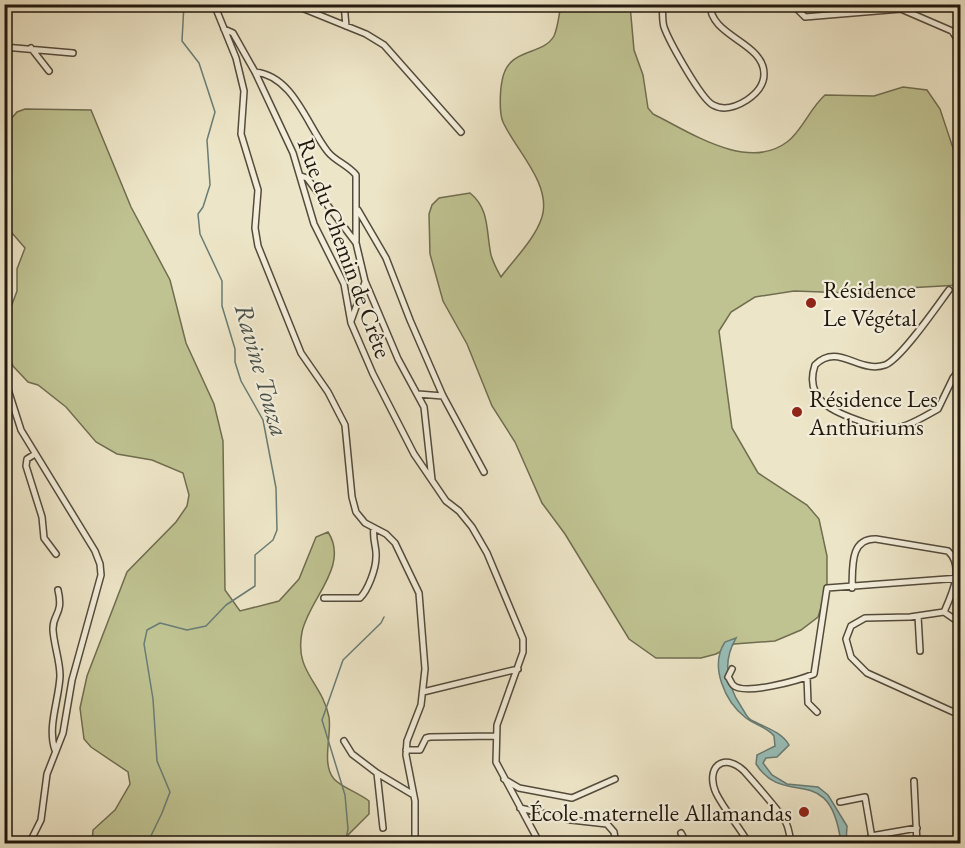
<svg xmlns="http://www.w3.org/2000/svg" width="965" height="848" viewBox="0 0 965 848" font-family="'EB Garamond',serif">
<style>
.green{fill:#bfc291;stroke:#706d50;stroke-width:1.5}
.water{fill:#99bfb9;stroke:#697c75;stroke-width:1.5}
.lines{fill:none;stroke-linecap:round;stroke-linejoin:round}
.stream{stroke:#697c75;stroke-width:1.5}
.minor-casing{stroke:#544b3c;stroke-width:8}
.minor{stroke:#f3eedb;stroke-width:5}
.poi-dot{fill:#8f2418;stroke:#f3eedb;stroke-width:2}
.labels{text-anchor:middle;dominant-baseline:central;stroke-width:4.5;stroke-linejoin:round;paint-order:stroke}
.street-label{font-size:24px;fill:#21180e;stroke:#f3eedb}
.poi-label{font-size:24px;fill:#21180e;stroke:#f3eedb;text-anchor:start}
.water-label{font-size:26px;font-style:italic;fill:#4b524a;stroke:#f3eedb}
</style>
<rect width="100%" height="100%" fill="#ede5c7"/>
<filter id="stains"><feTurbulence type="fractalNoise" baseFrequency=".00333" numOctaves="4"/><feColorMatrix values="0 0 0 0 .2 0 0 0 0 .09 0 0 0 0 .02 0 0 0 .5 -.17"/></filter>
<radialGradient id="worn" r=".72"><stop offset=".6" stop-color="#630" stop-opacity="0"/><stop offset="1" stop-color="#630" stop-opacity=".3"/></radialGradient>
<path class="green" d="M561 5H630L634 50 643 75 648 108 653 114C690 132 747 172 787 142 802 131 810 108 825 95L874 96 903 87 927 90 940 109 960 169V285L906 288 878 294 794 291 755 297 731 312 719 331 732 428 758 473 807 505 819 519 827 556V589L818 617 801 630 775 641 734 644 716 654 701 658H656L629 639 565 534 542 503 515 442 492 406 467 344 443 301 430 254 429 214 432 205 439 198 470 193C490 209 486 232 491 255 493 262 497 270 501 277 515 258 535 239 542 217 552 184 515 149 503 122 499 113 500 91 502 81 508 46 542 57 554 36 558 27 559 14 561 5Z
M25 109 91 110 131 207 170 280 186 343 214 404 223 441 225 590 240 611 279 601 299 579 316 537 328 532C350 566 309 599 302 632 294 672 322 682 329 717 332 735 321 764 334 779 341 787 359 793 369 801V814L348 835 344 843H92L93 830 115 810 130 784 128 772 91 747 84 739 80 708 87 676 127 572 176 522 187 506 189 495 183 473 152 460 117 454 96 442 66 407 38 385 28 382 13 366 5 345V323L17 291V269L25 248 5 225 4 143 7 139 4 127 17 112Z"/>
<path class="water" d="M736 638C722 662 727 686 742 708 745 712 746 717 751 720 764 727 782 732 789 745L777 757 766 758 763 763 772 775 787 784 818 787 828 795 847 826 846 843H841C830 759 785 810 756 764L757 755 775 746 774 736C767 727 755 725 746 718 725 702 709 666 725 642Z"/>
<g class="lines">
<path class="stream" d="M147 844 162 813 170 792 157 761 153 699 144 644 147 630 160 623 187 630 206 626 226 605 255 586V555L273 540 277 530 276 488 263 420 241 381 235 362V349L222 306V281L200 234 198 214 203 207 210 185 207 140 215 112 199 63 182 41 184 4
M345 844 348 829 345 795 322 720 343 660 381 623 384 617"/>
<defs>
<path id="minor" d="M214 4 236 58 244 91 241 134 258 190 255 228 258 246 301 353 328 392 345 425 352 497 356 512 365 523 386 534 395 543 419 593 425 669 421 705 407 741 406 755 415 801V844
M292 4 366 34 384 45 461 132
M344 4 346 26
M662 4C663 12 662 21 664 27 669 41 701 99 713 105 724 111 736 107 747 100 756 94 764 86 764 74 764 42 710 37 710 4
M792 4 805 17 901 9 952 31 960 43
M224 29 233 33 255 72 293 153 314 224 344 284 351 323 373 374 414 454 446 501 459 511 472 527 487 553 518 627 523 639V652L497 725 496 762 540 844
M4 47 73 53
M31 48 49 71
M255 72C294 76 307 126 328 152 335 161 348 165 356 175V241
M301 176 307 178 356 243 365 281 398 359 424 407 432 480
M358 210 386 258 410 320 443 396 484 472
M949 290C937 306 901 359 885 365 859 374 838 342 815 365 803 401 836 413 863 422 870 424 878 428 885 429 902 431 923 417 938 409L953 378 960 369
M351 321 365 282
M4 377 21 430 95 551 100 564 101 575 72 680 63 733 47 774 41 820 29 844
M418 394 443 396
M35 454 27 459 26 466 42 517 44 538 56 554
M852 588C853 569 849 538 876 539L948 551C965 567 952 594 944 612
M324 598H360C368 590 376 569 376 557 377 547 372 540 374 528
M918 616 920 651
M960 623 944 612 910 617 865 618 851 626 846 639 851 657 867 673 960 715
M732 669 728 677C729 677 732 685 733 685 744 696 800 680 814 674L827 588 960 578
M807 677 808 703 817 712
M423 692 518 669
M344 741 352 754 377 773
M55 750C47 727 59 700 60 676 60 660 54 646 53 630 52 614 64 615 58 590
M406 750H420L426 738 430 737 495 736
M504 779 519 788 572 798 615 779
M914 781 917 844
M840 802 865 797 873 844
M520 808 571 820 607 824 614 832 616 844
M383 828 377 773 412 794
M681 833 687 844
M871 836 917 828
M749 844C739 826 725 811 716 793 705 768 723 751 744 771 752 780 780 812 785 821 789 827 790 837 791 844"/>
</defs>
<use href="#minor" class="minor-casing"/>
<use href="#minor" class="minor"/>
</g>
<g class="poi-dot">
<circle cx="811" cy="303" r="6"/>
<circle cx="797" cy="412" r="6"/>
<circle cx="804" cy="812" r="6"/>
</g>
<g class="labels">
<g class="street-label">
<text transform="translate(345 248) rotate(70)">Rue du Chemin de Crête</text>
</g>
<g class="poi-label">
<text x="823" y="289">Résidence<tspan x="823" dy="28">Le Végétal</tspan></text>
<text x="809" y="398">Résidence Les<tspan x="809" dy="28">Anthuriums</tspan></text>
<text x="792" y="812" text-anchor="end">École maternelle Allamandas</text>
</g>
<g class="water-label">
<text transform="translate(262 370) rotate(74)">Ravine Touza</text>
</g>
</g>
<rect width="965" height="848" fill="none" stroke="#ede5c7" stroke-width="24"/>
<rect x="6" y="6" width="953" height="836" fill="none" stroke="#21180e" stroke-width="3"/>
<rect x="12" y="12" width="941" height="824" fill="none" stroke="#21180e" stroke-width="1.5"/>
<rect width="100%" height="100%" filter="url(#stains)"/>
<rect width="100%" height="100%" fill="url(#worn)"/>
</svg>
